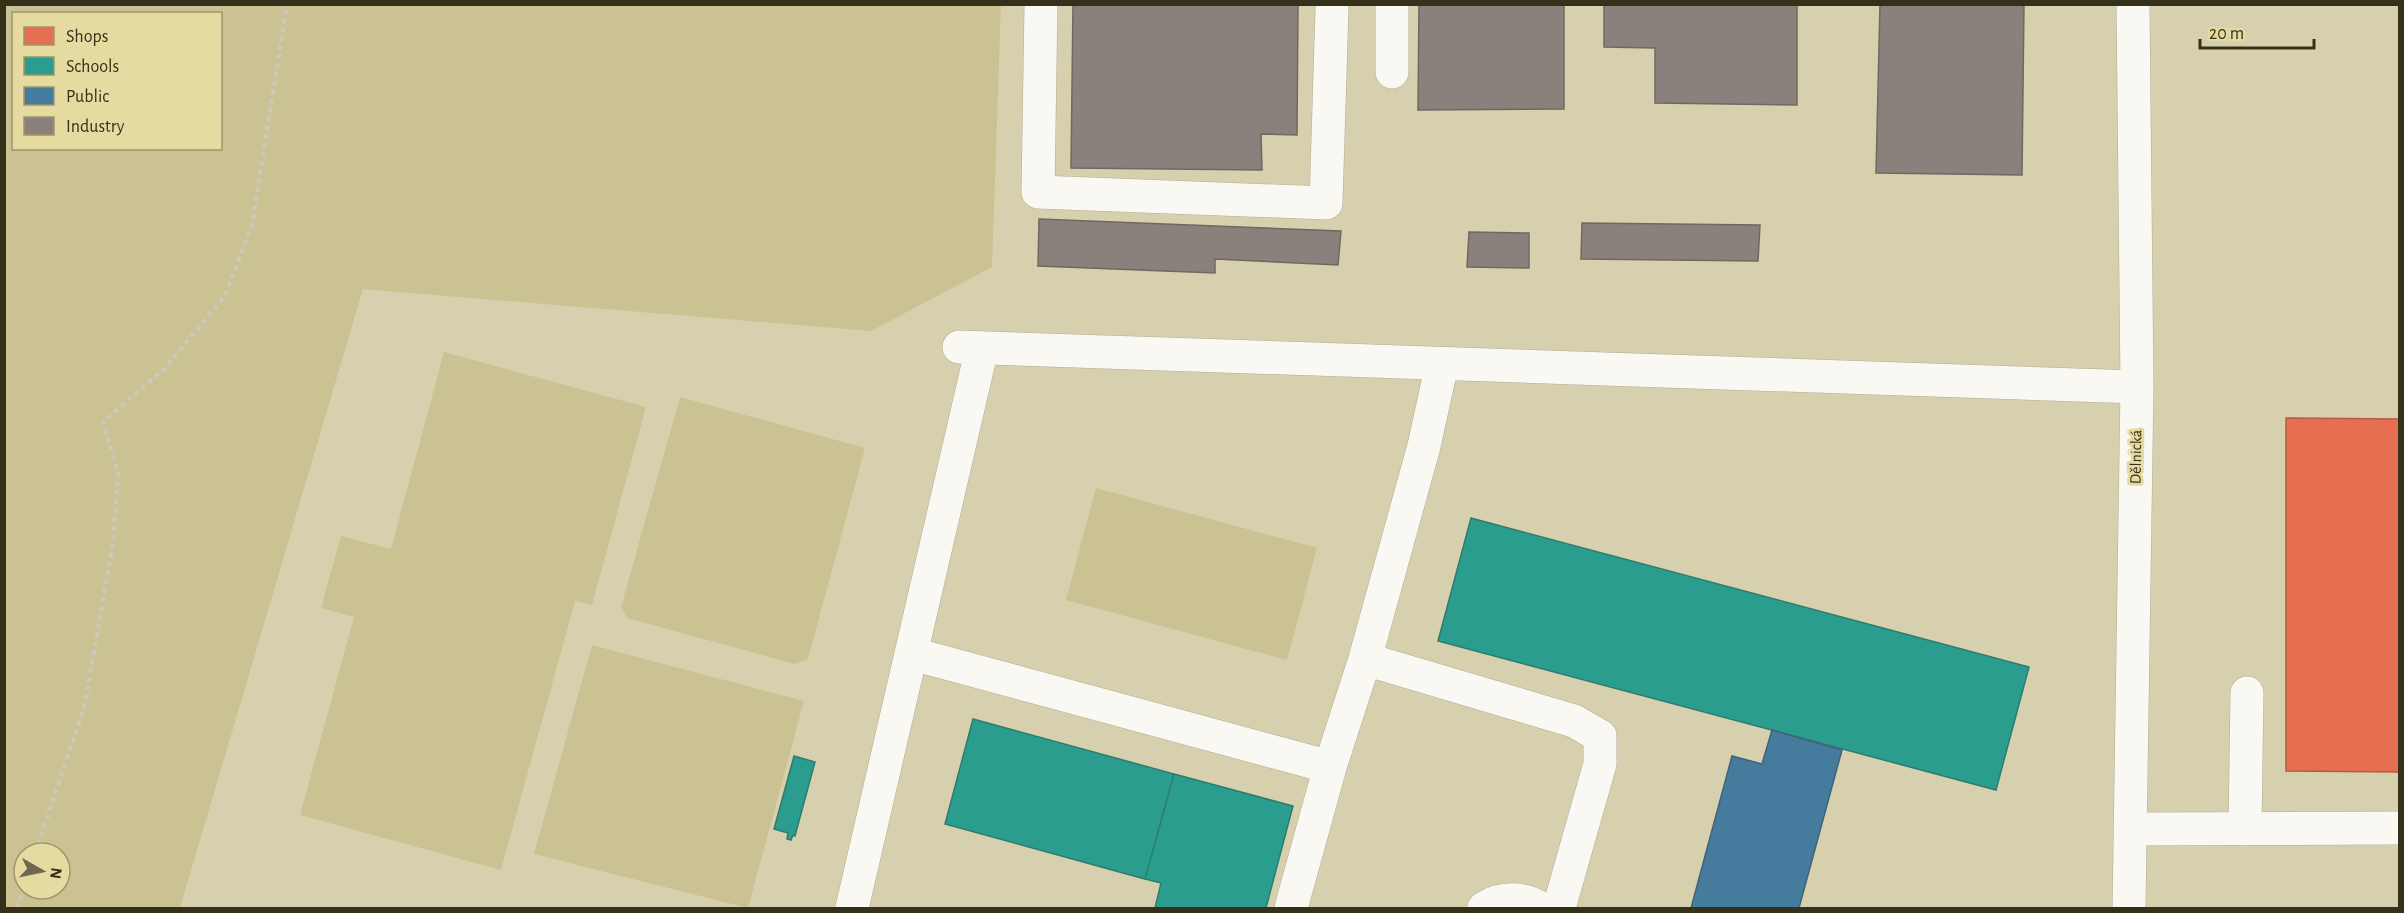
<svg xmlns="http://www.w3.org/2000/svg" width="2404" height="913" viewBox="0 0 2404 913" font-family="'Alegreya Sans',sans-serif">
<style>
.green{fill:#cbc294;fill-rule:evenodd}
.shops{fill:#e76f51;stroke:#b25c40;stroke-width:1.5}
.schools{fill:#2a9d8f;stroke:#2d7c6c;stroke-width:1.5}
.public{fill:#457b9d;stroke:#406475;stroke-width:1.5}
.industry{fill:#8a817c;stroke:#70695e;stroke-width:1.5}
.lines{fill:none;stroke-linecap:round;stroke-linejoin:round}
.minor-casing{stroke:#b1ac92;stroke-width:34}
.path{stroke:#cbc8bf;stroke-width:4;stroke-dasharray:4.5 4.5;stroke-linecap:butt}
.minor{stroke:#f9f8f3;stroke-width:33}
.labels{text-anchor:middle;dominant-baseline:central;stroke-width:6;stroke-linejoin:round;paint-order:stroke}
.street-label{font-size:16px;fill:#353019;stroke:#e5daa0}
</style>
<rect width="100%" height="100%" fill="#d6d0af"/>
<path class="green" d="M5 4 1001 5 992 267 871 331 363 289 180 908H5ZM14 14H220V148H14ZM24 853H60V889H24Z
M444 352 646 407 592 605 575 601 501 870 300 815 354 617 321 608 341 536 391 549Z
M680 397 865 448 808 659 795 664 627 618 621 607Z
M1096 488 1317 548 1287 660 1066 600Z
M592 645 804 701 748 908 534 854Z"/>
<path class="shops" d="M2286 418 2400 419V772L2286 771Z"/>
<path class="schools" d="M1471 518 2029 667 1996 790 1438 641Z
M973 719 1174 774 1145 879 945 824Z
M794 756 815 762 795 836 793 835 791 840 787 839 788 833 774 829Z
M1174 774 1293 806 1266 908H1155L1161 883 1145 879Z"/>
<path class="public" d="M1772 730 1842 750 1799 908H1691L1732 756 1762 764Z"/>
<path class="industry" d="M1073 4H1298L1297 135 1261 134 1262 170 1071 168Z
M1419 4H1564V109L1418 110Z
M1604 4H1797V105L1655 103V48L1604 47Z
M1880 4H2024L2022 175 1876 173Z
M1039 219 1341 231 1338 265 1215 259V273L1038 266Z
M1582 223 1760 225 1758 261 1581 259Z
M1469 232 1529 233V268L1467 267Z"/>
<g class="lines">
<defs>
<path id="minor" d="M1041 4 1038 192 1326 203 1332 8
M1392 4V72
M959 347 2137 387
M913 654 1330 767
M1365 659 1574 721 1600 736V764L1559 908
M2130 829 2400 828
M2245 829 2247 693
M852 908 982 348
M1291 908 1330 767 1365 659 1424 446 1442 364
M1484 908C1501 897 1523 897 1540 908
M2129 908 2137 387 2133 4"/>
</defs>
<use href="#minor" class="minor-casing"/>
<path class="path" d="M35 853 84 708 113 544 118 474 103 422 164 369 225 296 252 225 287 4
M17 908 24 886"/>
<use href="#minor" class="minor"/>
</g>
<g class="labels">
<g class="street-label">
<text transform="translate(2136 457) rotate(-89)">Dělnická</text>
</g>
</g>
<rect width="2404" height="913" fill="none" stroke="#353019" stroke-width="12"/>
<rect x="12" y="12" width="210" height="138" fill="#e5daa0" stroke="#9f966a" stroke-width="1.5"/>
<rect x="24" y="27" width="30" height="18" fill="#e76f51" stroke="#9f966a" stroke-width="1.5"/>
<text x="66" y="42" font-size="18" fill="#353019">Shops</text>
<rect x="24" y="57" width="30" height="18" fill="#2a9d8f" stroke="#9f966a" stroke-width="1.5"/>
<text x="66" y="72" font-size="18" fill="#353019">Schools</text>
<rect x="24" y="87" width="30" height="18" fill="#457b9d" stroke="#9f966a" stroke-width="1.5"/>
<text x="66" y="102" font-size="18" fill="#353019">Public</text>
<rect x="24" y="117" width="30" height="18" fill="#8a817c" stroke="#9f966a" stroke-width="1.5"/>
<text x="66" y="132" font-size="18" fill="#353019">Industry</text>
<g transform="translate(42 871) rotate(99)"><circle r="28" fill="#e5daa0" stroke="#9f966a" stroke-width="1.5"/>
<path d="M0-4.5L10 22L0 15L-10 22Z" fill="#6d684e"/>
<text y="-9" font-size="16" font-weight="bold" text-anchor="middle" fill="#353019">N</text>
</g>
<path d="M2200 39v9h114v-9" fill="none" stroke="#353019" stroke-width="3"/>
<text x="2209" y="39" font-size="18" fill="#353019" stroke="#e5daa0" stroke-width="4.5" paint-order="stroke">20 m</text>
</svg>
